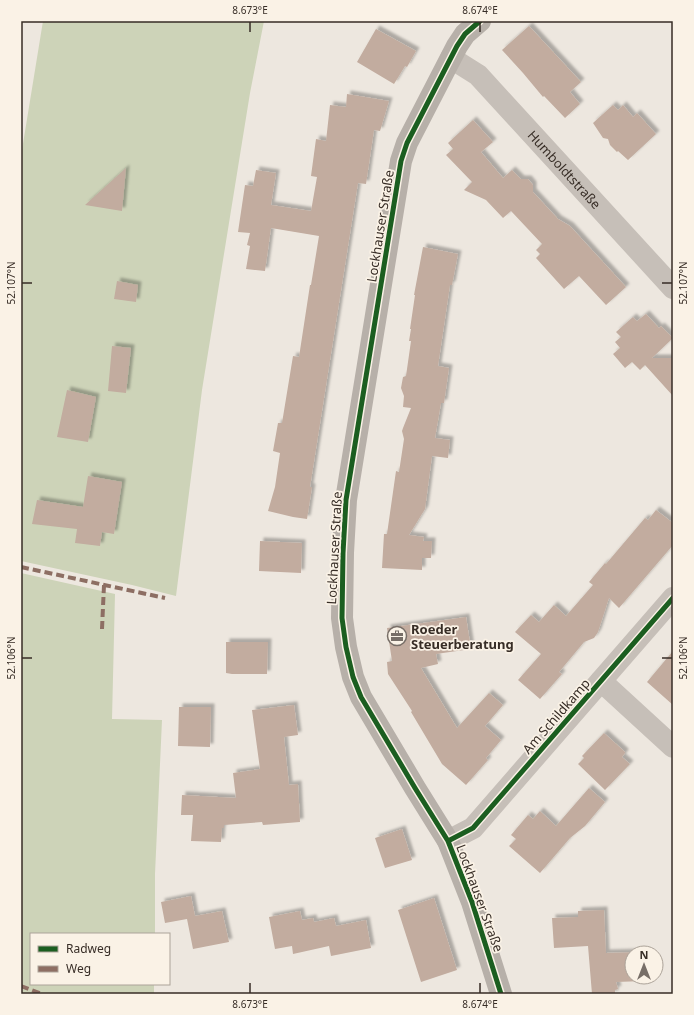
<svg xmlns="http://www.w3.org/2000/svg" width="694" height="1015" viewBox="0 0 694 1015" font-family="'Noto Sans',sans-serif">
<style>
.green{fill:#cdd3b8}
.building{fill:#c2ac9f;filter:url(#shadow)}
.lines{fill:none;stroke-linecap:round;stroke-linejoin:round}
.street{stroke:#c6bfb8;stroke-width:22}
.secondary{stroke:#b7b0a9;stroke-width:22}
.quiet{stroke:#8d6e63;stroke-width:4;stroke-dasharray:8 4;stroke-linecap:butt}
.cycleway-casing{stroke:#faf2e6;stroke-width:8}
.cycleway{stroke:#1b5e20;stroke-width:5}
.ticks{fill:none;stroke:#372d26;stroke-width:1.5}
.labels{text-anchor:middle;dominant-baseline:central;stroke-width:3.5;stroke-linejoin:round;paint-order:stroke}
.street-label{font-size:13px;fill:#372d26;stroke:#faf2e6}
.poi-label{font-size:13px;font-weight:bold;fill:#372d26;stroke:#faf2e6;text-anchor:start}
.neatline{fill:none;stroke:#372d26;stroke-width:1.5}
.ticks-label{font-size:10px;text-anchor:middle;fill:#372d26}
</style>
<defs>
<filter id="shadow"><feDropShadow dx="3.5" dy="-3.5" stdDeviation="1" flood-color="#0004"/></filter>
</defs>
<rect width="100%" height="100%" fill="#ede7df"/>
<path class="green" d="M43 21H264L250 93 202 390 176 596 132 585 21 561V156Z
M21 573 115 594 112 719 162 720 155 874V934H31V984H154V994H21Z"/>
<path class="building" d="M529 26 581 82 570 92 580 104 565 118 544 96 543 97 523 73 502 50Z
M376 29 416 51 407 67 405 66 394 84 357 62Z
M347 94 389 101 380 131 374 130 366 184 358 183 310 487H312L307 519 293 517 268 511 275 487 280 453 273 451 278 423H282L293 356 299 357 310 285H311L319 236 271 228 265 271 246 269 250 246 247 245 250 233 238 232 245 185 253 186 256 170 276 173 271 205 311 211 317 177 311 176 316 139 326 141 330 105 346 107Z
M613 105 618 110 623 105 633 117 637 113 656 134 628 160 618 151 617 152 610 145 608 139 603 138 593 123Z
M473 120 493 142 481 152 503 178 512 170 521 179H528L533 185V192L558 219 570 226 626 287 606 305 579 276 564 289 536 258 540 254 536 250 542 244 511 211 503 218 486 200 464 190 472 182 446 155 453 149 448 143Z
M126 168 122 211 85 205Z
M423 247 458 254 452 285H450L438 366 449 368 444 403H441L435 438 450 440 448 458 432 456 425 509 409 535 424 537 423 541H432L431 558H422V570L382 568 384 534H387L396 471 399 472 404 439 402 431 403 428 411 408 403 407 404 396 401 388 403 377 406 376 411 341H409L411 329H410L415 295H414Z
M117 281 138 285 136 302 114 299Z
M646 314 659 328 661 326 673 338 652 358H673V396L645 365 640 370 632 362 625 368 613 354 620 348 615 342 621 337 616 332 633 317 637 321Z
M112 346 131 348 126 393 108 391Z
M67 390 96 397 88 442 57 437Z
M88 476 122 482 114 534 102 532 100 546 75 543 77 529 32 524 37 500 83 507Z
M656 510 673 523V545L619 608 609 598 598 632 594 638 584 642 559 672 562 674 540 699 518 680 541 654 515 632 531 615 539 622 554 605 566 616 593 585 589 582 605 563 606 564 645 518 648 520Z
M260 541 302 543 301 573 259 571Z
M466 617 471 649 436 654 438 664 421 668 457 728 489 693 503 705 485 726 501 740 486 758 488 760 466 785 442 764 411 712 412 711 388 674 387 662 392 661 387 628Z
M226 642H268L267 674H232L226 673Z
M673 651V705L647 682Z
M294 705 298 735 284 737 289 785 298 784 300 822 263 825 262 822 224 825V828H222L221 842 191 841 193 815H181L182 795 236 798 233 773 260 769 252 710Z
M179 707H211L210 747 178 746Z
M604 733 625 752V753L622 757 630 764 605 790 578 764 584 758 582 756Z
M589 788 605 802 585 826 570 838 540 873 509 846 516 839 511 835 528 815 533 819 540 811 556 826Z
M402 829 412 860 385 868 375 838Z
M191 896 195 916 222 911 229 942 193 949 187 919 165 923 161 902Z
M434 898 457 970 421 982 398 910Z
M604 910 606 953 643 952V953H632V977H644V981L616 982 618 989 615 990V994H592L588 946 554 948 552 918 578 917V911Z
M300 911 302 920 313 918 314 922 334 918 336 926 366 920 371 948 331 956 329 946 293 954 292 946 275 949 269 917Z"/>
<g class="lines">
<g class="street">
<path id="s1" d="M451 58 478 75 673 288"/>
<path d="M601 681 673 747"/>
<path d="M448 841 473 828 673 598"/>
</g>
<path class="secondary" d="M480 21 465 34 457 46 407 143 401 161 346 500 343 553 342 618 346 647 353 677 361 697 415 788 448 841 472 902 501 994"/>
<path class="quiet" d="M21 567 165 598
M102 629 104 585
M21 986 42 994"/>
<defs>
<path id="cycleway" d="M480 21 465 34 457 46 407 143 401 161 346 500 343 553 342 618 346 647 353 677 361 697 415 788 448 841 472 902 501 994
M448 841 473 828 673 598"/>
</defs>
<use href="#cycleway" class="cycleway-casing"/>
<use href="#cycleway" class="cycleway"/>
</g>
<path class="ticks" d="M250 22V32M480 22V32M22 283H32M662 283H672M22 658H32M662 658H672M250 983V993M480 983V993"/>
<defs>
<symbol id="office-ring" viewBox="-11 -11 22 22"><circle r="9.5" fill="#faf2e6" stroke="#776e67" stroke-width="1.5"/><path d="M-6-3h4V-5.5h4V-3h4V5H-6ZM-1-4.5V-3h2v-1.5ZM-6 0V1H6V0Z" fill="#776e67"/></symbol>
</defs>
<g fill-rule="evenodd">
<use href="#office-ring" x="386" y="625" width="22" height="22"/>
</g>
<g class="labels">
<g class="street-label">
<text stroke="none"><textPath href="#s1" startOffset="160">Humboldtstraße</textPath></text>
<text transform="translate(380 226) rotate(-81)">Lockhauser Straße</text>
<text transform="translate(334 548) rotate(-87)">Lockhauser Straße</text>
<text transform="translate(556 716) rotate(-49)">Am Schildkamp</text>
<text transform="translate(480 898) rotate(70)">Lockhauser Straße</text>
</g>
<g class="poi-label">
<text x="411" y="629">Roeder<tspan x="411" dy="15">Steuerberatung</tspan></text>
</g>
</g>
<rect width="694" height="1015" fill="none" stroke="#faf2e6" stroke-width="44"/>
<rect x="30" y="933" width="140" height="52" fill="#faf2e6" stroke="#aca399"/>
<rect x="38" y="946" width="20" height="6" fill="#1b5e20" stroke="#aca399"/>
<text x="66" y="953" font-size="12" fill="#372d26">Radweg</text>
<rect x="38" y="966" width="20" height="6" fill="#8d6e63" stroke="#aca399"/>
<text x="66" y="973" font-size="12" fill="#372d26">Weg</text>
<g transform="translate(644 965)"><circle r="19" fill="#faf2e6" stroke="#aca399"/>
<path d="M0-3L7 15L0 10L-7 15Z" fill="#776e67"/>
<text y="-6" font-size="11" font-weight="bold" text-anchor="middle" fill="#372d26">N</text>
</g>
<rect x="22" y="22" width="650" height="971" class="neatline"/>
<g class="ticks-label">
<text x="250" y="14">8.673°E</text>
<text x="480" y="14">8.674°E</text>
<text transform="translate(11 283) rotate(-90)" y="4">52.107°N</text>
<text transform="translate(683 283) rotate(-90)" y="4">52.107°N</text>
<text transform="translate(11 658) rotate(-90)" y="4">52.106°N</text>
<text transform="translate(683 658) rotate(-90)" y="4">52.106°N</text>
<text x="250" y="1008">8.673°E</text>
<text x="480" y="1008">8.674°E</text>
</g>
</svg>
